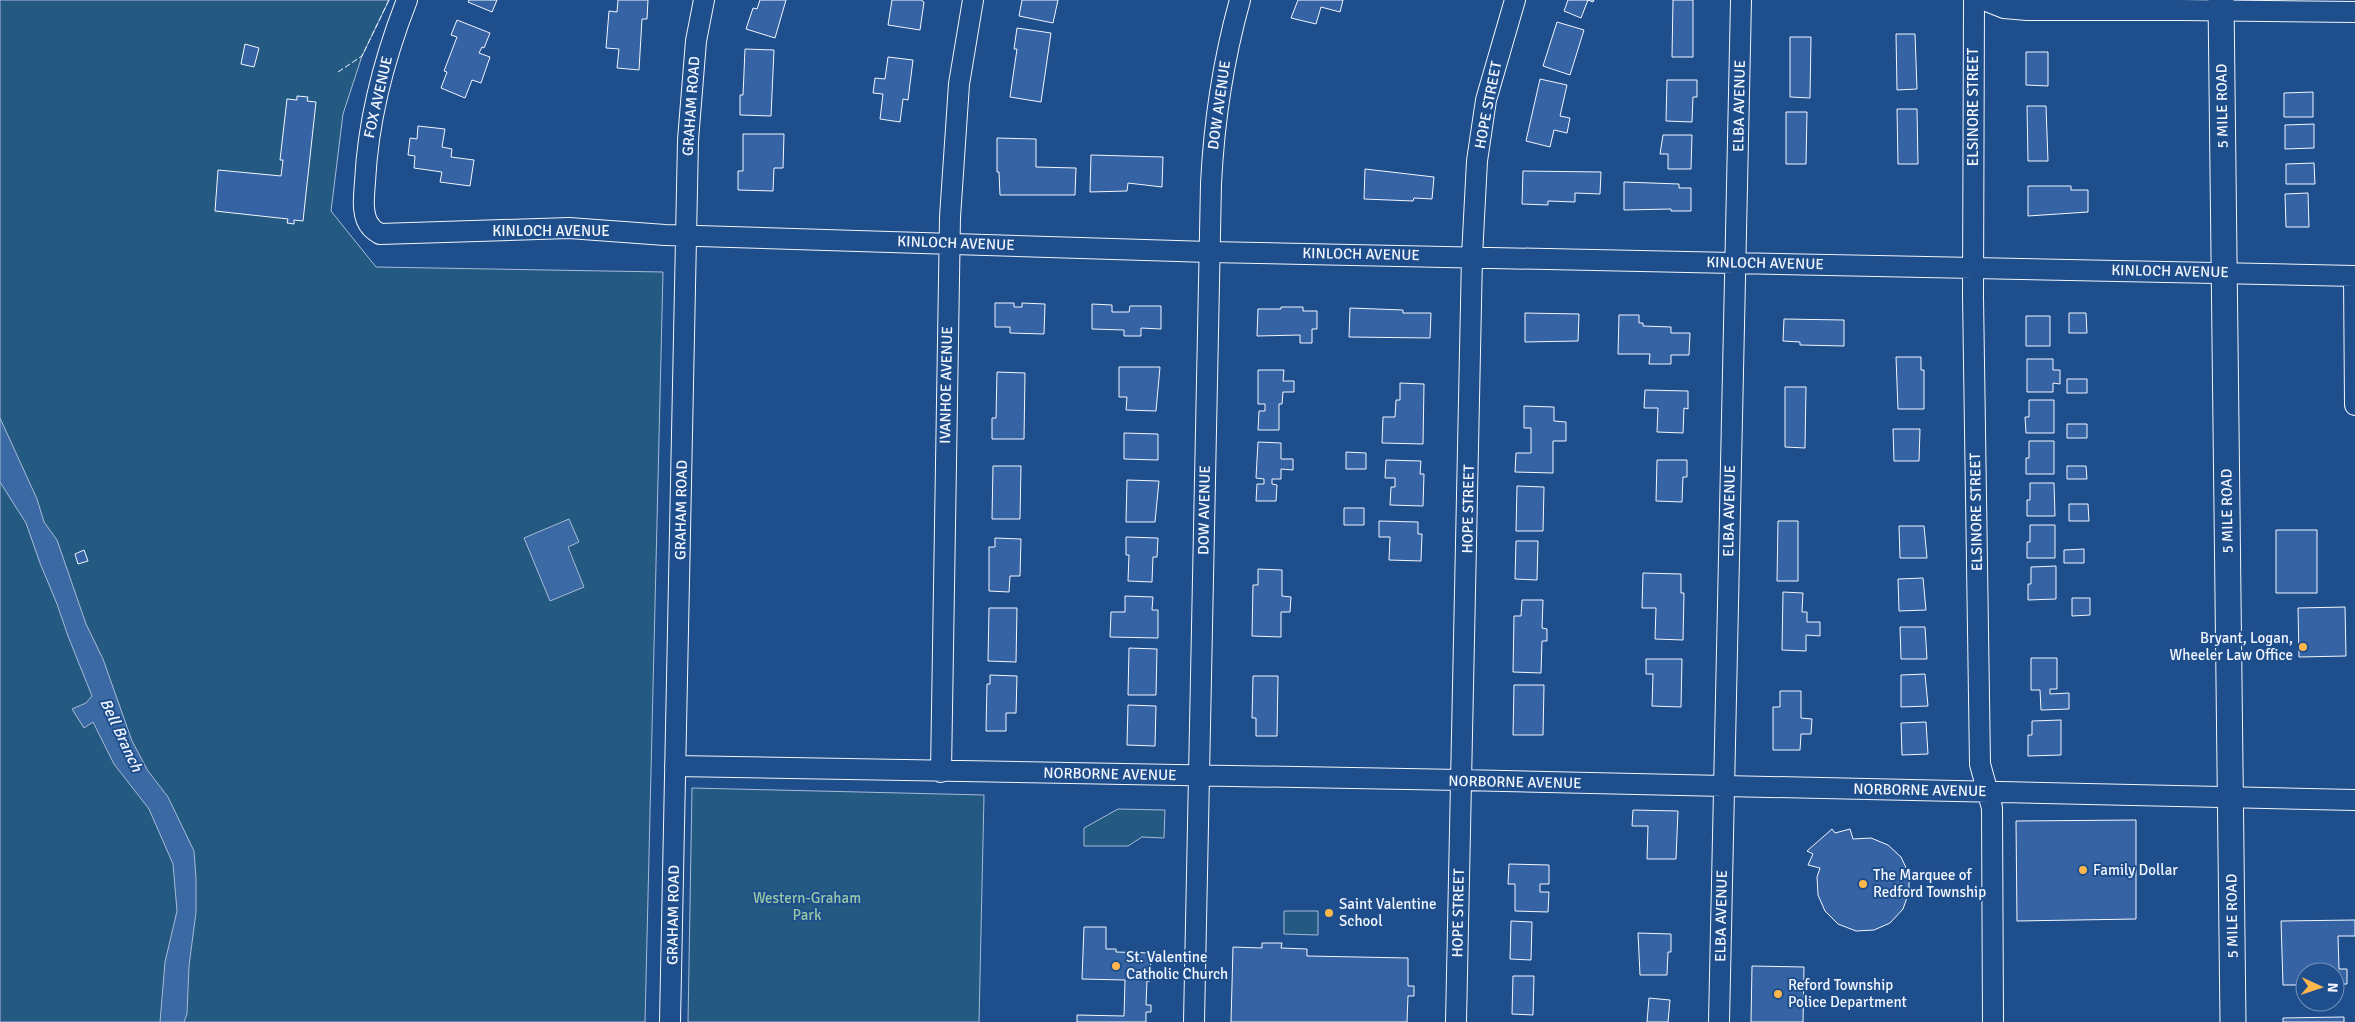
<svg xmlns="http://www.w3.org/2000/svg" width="2355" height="1022" viewBox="0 0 2355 1022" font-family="Signika,sans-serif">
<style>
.green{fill:#245a82;stroke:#a8bbd7}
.water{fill:#3b69a3;stroke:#a8bbd7}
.building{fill:#3563a3;stroke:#f2f6ff}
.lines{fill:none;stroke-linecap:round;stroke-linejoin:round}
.minor-casing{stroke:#f2f6ff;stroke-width:22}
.major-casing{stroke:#f2f6ff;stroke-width:27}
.minor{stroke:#1f4e8c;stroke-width:20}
.major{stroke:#1f4e8c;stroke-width:25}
.fence{stroke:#f2f6ff;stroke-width:1;stroke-dasharray:6 2.5;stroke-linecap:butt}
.poi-dot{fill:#ffb74d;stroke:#1f4e8c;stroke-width:2}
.labels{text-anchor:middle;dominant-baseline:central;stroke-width:4;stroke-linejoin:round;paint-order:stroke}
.street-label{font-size:15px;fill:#f2f6ff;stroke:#1f4e8c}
.poi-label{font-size:15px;fill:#f2f6ff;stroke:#1f4e8c;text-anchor:start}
.park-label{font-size:15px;fill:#97c8a6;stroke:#1f4e8c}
.water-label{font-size:16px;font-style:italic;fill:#f2f6ff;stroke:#1f4e8c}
</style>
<rect width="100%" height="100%" fill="#1f4e8c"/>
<path class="green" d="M0 0H389L362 56 343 114 331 211 376 267 663 272 645 1022H0Z
M692 788 984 795 979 1022H688Z
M1118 809 1165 810 1164 838 1142 837 1128 846H1084V828Z
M1284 911H1318V935L1284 934Z"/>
<path class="water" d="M0 418 37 499 44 522 57 540 86 624 103 659 132 741 148 771 168 797 194 851 196 878V912L189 966 187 1014 184 1022H160L165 962 177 911 173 864 149 809 114 764 93 722 84 728 72 709 86 703 92 696 68 636 57 604 40 563 26 523 0 482Z
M569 519 579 542 568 547 584 587 550 601 524 538Z"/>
<path class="building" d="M469 0H497L492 12 468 2Z
M618 0H648L647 19H642L639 70 617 68 619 49 606 48 609 11 617 12Z
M760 0H786L775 38 746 29 753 8 757 9Z
M892 0H921L924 2 920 30 888 25Z
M1022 0H1058L1053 23 1019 16Z
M1298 0H1343L1340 12 1321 7 1316 24 1291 18Z
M1568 0H1594L1593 2 1588 0 1581 18 1564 11Z
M1673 0H1693V57H1672Z
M457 20 490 33 484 48 482 47 479 53 490 57 481 83 472 80 465 98 441 88 447 72 444 71 457 37 451 35Z
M1557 22 1584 30 1570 75 1543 66Z
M1017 28 1051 33 1041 102 1010 97 1017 49H1014Z
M1896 34H1915L1917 89 1897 90Z
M1790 37H1811L1810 98 1790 97Z
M245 44 259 48 254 67 241 64Z
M745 49 774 50 771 116 740 115V95H743Z
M2026 52H2048V86L2026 85Z
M888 57 913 60 908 100 903 99 900 122 880 119 883 94 873 93 875 78 885 79Z
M1540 79 1567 85 1560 116 1570 118 1567 133 1554 130 1550 147 1526 141Z
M1667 80H1697V97H1693L1692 122 1666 121Z
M2313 92V117H2284V93Z
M297 96 308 97 307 101 316 102 303 221 294 220V224L287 223 288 219 215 211 218 170 281 176 283 160H280L287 99 297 100Z
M2027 106H2046L2048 161H2028Z
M1897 109H1917L1918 164H1898Z
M1786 112H1807L1806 164H1786Z
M2314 124V148L2285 149V125Z
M418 126 445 129 442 147 452 149 451 157 474 160 470 186 440 182 442 172 414 168 415 156 408 155 410 138 417 139Z
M743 134H784L783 168H774L773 191 738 190V171H743Z
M1663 135H1692L1691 169H1668V154H1660Z
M997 138 1036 139V167L1076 168 1075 195H1000L999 172H997Z
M1091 155 1163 157 1162 187 1128 183 1127 191 1090 192Z
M2314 163 2315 184H2286V164Z
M1365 169 1434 177 1432 199 1414 198 1413 201 1364 199Z
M1523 171 1601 172 1600 194 1575 193V202L1548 201V205L1522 204Z
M1624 182 1679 184V188H1691V211H1671V209L1624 210Z
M2028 186H2071V190H2088V212L2028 216Z
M2308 193 2309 227H2286L2285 194Z
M995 303H1014V307H1022V303L1045 304 1044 334 1010 333V327H995Z
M1092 304 1112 305V312H1129L1130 306H1161V329L1141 328V336H1124V330L1092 329Z
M1281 307H1303V311H1317V329H1312V343H1300V335L1257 336 1258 309H1281Z
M1350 308 1403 310V313H1431L1430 338 1349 337Z
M1525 313 1579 314 1578 341 1525 342Z
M2069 313H2086L2087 333H2069Z
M1619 315H1639V323H1643V326L1671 327V333H1690L1689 355H1671V364H1649L1650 354H1618Z
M2026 316H2050V346H2026Z
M1784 319 1844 320V346L1800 345V342L1783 341Z
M1896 357H1921V370H1924V409H1898Z
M2027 359H2053V370H2060V384L2053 383V392H2027Z
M1119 367H1160L1156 411 1126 410 1127 397H1119Z
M1258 370H1284L1283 381H1294V392H1283L1282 404H1279V430H1258L1259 411H1265V404H1258Z
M997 372 1025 373 1024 439H992V418H996Z
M2067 379H2087V393H2067Z
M1400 383 1424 384 1423 444 1382 443 1383 417H1395L1396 400H1400Z
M1785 387H1806L1805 448 1785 447Z
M1645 390 1688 391V409L1684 408 1683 433 1657 432 1658 408H1644Z
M2029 400H2054V433H2026L2025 417H2029Z
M1524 406 1554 407V421L1566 422V441H1553V473L1515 472 1516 453H1531V428H1524Z
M2067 424H2087V438H2067Z
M1893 429H1920L1919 461H1894Z
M1124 433 1158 434V460L1124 459Z
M2029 441H2054V474H2026V458H2029Z
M1258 442 1281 443V459H1293V470L1281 469V479H1272V484L1277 485 1276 501H1256L1257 484H1264V479L1256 478Z
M1346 452 1366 453V469H1346Z
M1386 460 1421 461 1420 474H1424L1423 506 1390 505 1391 487H1395V478H1385Z
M1657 460H1687V477H1683L1682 502 1656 501Z
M993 466H1021L1020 519H992Z
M2067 466H2086L2087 479H2067Z
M1127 480 1159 481 1155 522H1126Z
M2030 483H2054L2055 516H2027V500H2030Z
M1517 486 1544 487 1543 531H1516Z
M2069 504H2088L2089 521H2069Z
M1344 508H1364V525H1344Z
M1379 521 1418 522V534H1422L1421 561 1389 560 1390 537H1379Z
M1778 521H1798V581H1777Z
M2030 525H2055V558H2027V542H2030Z
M1899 526H1924L1927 558H1900Z
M2276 530H2317V593H2276Z
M1126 537 1158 538 1157 557H1153L1152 582 1128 581 1129 555H1126Z
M995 538 1021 539 1020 576H1010L1009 592 989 591V547H995Z
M1516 541H1538L1537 580 1515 579Z
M2084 549V563H2064V550Z
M84 550 88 561 78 564 75 554Z
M2056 566V599L2028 600V584H2031V567Z
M1258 569 1282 570V596L1291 597 1290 612H1281V637L1252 636 1253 585H1258Z
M1643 573 1681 574V593H1684L1683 640 1655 639 1656 608H1642Z
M1923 578 1926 610 1899 611 1898 579Z
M1783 592 1803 593 1802 612H1807V622H1820V636L1806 635V651L1782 650Z
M1125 596 1153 597 1152 610H1158V638L1110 637 1111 612H1125Z
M2072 598H2090V615L2072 616Z
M1522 600H1543L1542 628 1547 629V641H1542L1541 673 1513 672 1514 616H1521Z
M2345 607 2346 656 2299 657 2298 608Z
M989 608H1017L1016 662 988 661Z
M1900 627H1925L1927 659H1901Z
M1129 648 1157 649 1156 695H1128Z
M2031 658H2057V689H2050V694L2069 693V709L2041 710 2040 690H2031Z
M1646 659H1682L1681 707 1652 706 1653 674H1646Z
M1925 674 1928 706 1901 707V675Z
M990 675 1017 676 1016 713H1006V731H986L987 684H990Z
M1253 676H1278L1277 736H1256V718H1252Z
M1514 685H1544L1543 735H1513Z
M1780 691H1801V718L1812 719 1811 734H1801L1800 750H1773V707H1780Z
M1128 705 1156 706 1155 746 1127 745Z
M2061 720V755L2028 756V735H2032V721Z
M1926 722 1928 754 1902 755 1901 723Z
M1633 810 1678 811 1676 859H1647L1648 826H1632Z
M2136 820V919L2017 921 2016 821Z
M1832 829 1835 833 1850 829 1853 839 1871 838 1888 845 1901 857 1909 874V892L1903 909 1890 923 1874 930 1856 931 1838 924 1825 911 1818 895 1817 877 1820 868 1808 865 1813 854 1807 851Z
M1509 864 1549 865V884H1540V892H1549L1548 912 1515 911V884H1508Z
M2355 920V936H2338L2339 969H2347V984H2335V972H2305V985H2283L2281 921Z
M1511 921 1532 922 1531 960 1510 959Z
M1084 927H1106V949H1116V952L1151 953 1150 981H1147L1146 1005H1151V1012H1146V1022H1077V1015L1124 1016 1125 980 1082 979Z
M1638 933 1671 934V952H1668L1667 975H1640Z
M1262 943H1282L1281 948 1307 949V956L1408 958V986H1414V996H1408L1407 1022H1231L1233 947 1262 948Z
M1752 966 1804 967 1803 1022H1751Z
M1513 976H1534L1533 1015 1512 1014Z
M1649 998 1670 1000 1668 1022H1647Z
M2344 1017V1022H2283V1018Z"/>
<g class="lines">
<defs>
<path id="minor" d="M407 0C384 59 368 119 365 182 364 196 361 216 371 227 373 230 377 232 380 234L569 228 665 235 1209 252 2355 276
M1974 0 1973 296 1980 764 1992 808 1993 1022
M1984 0 2004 8 2027 10H2181L2355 12
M2354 276 2355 405
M675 766 1461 780 2355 800
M941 772 950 217 959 84 973 0
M670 1022 688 140 696 41 704 0
M1194 1022 1211 184C1214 121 1223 61 1240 0
M1456 1022 1472 256 1477 161 1486 100 1515 0
M1719 1022 1741 0"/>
<path id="major" d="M2221 0 2233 1022"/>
</defs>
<use href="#minor" class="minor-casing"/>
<use href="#major" class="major-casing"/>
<use href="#minor" class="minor"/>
<use href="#major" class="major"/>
<path class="fence" d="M338 72 362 56 389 0"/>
</g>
<g class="poi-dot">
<circle cx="2303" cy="647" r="5"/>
<circle cx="2083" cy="870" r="5"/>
<circle cx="1863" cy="884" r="5"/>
<circle cx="1329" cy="913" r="5"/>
<circle cx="1116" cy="966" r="5"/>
<circle cx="1778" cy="994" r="5"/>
</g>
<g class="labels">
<g class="street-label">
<text transform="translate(378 97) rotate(-77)">FOX AVENUE</text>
<text transform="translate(1219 105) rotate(-82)">DOW AVENUE</text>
<text transform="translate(1488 105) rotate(-79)">HOPE STREET</text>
<text transform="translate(691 106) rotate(-86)">GRAHAM ROAD</text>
<text transform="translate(1739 106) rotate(-89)">ELBA AVENUE</text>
<text transform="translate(2222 106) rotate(-91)">5 MILE ROAD</text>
<text transform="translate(1973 107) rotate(-90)">ELSINORE STREET</text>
<text x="551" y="231">KINLOCH AVENUE</text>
<text transform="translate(956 243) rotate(2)">KINLOCH AVENUE</text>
<text transform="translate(1361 254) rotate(1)">KINLOCH AVENUE</text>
<text transform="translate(1765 263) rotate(1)">KINLOCH AVENUE</text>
<text transform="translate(2170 271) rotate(1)">KINLOCH AVENUE</text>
<text transform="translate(946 385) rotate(-89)">IVANHOE AVENUE</text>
<text transform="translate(1468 509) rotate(-89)">HOPE STREET</text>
<text transform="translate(681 510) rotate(-89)">GRAHAM ROAD</text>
<text transform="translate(1204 510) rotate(-89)">DOW AVENUE</text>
<text transform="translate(1729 511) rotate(-89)">ELBA AVENUE</text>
<text transform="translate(2227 511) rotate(-91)">5 MILE ROAD</text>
<text transform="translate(1976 512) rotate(-91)">ELSINORE STREET</text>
<text transform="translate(1110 774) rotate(1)">NORBORNE AVENUE</text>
<text transform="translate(1515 782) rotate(1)">NORBORNE AVENUE</text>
<text transform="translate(1920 790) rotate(1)">NORBORNE AVENUE</text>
<text transform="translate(1458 913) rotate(-89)">HOPE STREET</text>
<text transform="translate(673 915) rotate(-89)">GRAHAM ROAD</text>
<text transform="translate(1721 916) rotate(-89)">ELBA AVENUE</text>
<text transform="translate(2232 916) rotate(-91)">5 MILE ROAD</text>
</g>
<g class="poi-label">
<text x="2293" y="638" text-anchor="end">Bryant, Logan,<tspan x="2293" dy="17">Wheeler Law Office</tspan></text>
<text x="2093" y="870">Family Dollar</text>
<text x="1873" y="875">The Marquee of<tspan x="1873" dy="17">Redford Township</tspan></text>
<text x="1339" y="904">Saint Valentine<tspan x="1339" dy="17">School</tspan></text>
<text x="1126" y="957">St. Valentine<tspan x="1126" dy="17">Catholic Church</tspan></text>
<text x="1788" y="985">Reford Township<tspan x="1788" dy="17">Police Department</tspan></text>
</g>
<g class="park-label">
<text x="807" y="898">Western-Graham<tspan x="807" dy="17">Park</tspan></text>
</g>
<g class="water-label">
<text transform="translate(121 735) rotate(65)">Bell Branch</text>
</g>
</g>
<g transform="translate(2320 987) rotate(93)"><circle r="24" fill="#1f4e8c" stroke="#7391ba"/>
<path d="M0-4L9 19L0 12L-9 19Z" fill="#ffb74d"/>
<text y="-8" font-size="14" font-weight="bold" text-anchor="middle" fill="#f2f6ff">N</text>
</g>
</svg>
